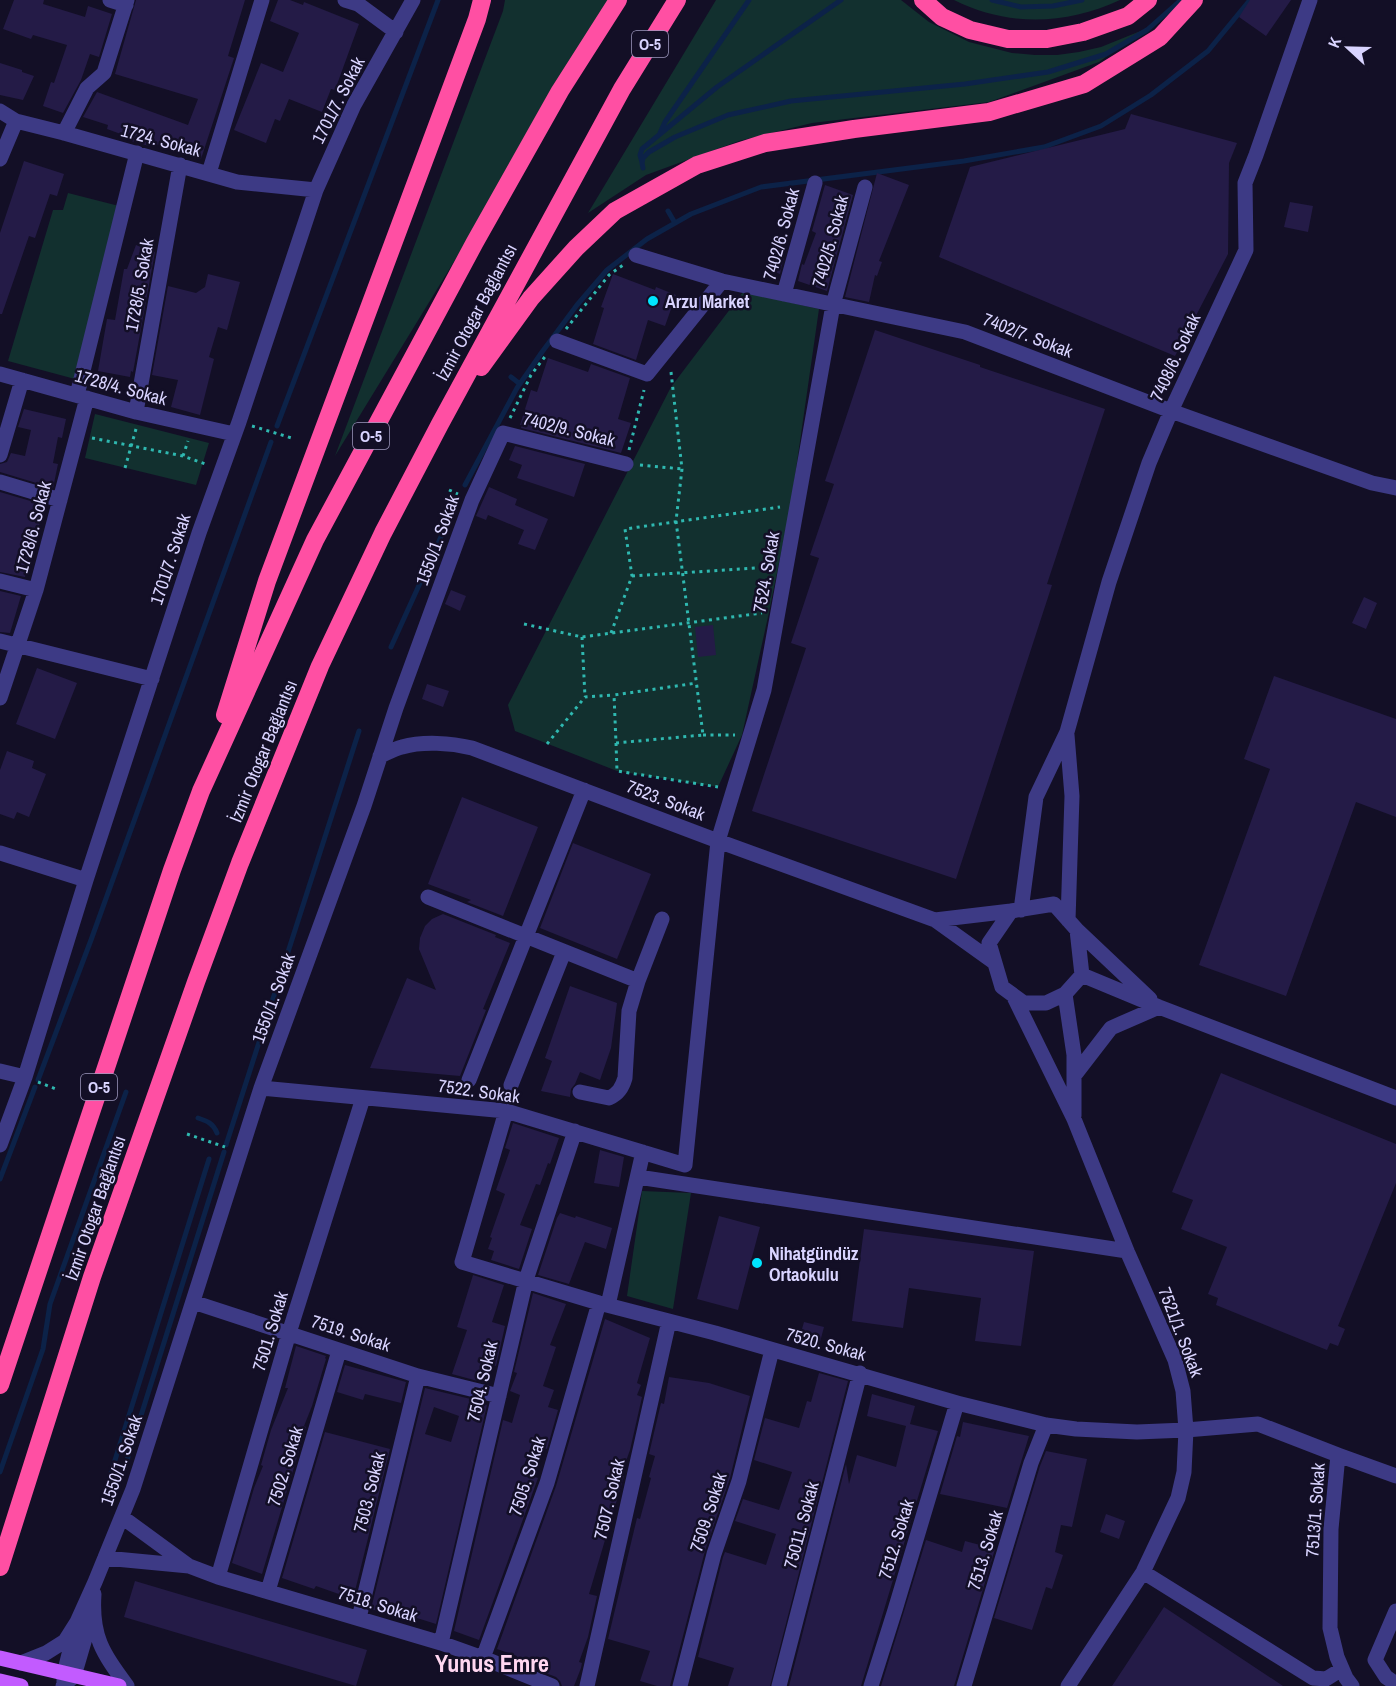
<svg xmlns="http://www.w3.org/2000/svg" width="1396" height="1686" viewBox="0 0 1396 1686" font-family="'Archivo Narrow',sans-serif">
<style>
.green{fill:#12302f}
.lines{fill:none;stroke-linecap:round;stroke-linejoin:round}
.stream{stroke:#0c2248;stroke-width:5}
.building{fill:#241b47;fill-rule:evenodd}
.path{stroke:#2fb8b0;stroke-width:3;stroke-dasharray:3 4.5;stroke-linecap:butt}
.minor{stroke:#3d3a85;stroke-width:15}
.major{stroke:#c25bff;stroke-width:15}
.highway{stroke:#ff4fa3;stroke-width:18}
.poi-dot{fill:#00e5ff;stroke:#130f26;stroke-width:2}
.labels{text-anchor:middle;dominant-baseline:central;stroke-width:5;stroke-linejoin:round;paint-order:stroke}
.shield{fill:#130f26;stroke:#9e99be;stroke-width:1.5}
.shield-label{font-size:16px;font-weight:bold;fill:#d9d4ff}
.street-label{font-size:18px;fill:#d9d4ff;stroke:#130f26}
.poi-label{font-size:18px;font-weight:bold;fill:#d9d4ff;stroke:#130f26;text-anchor:start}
.district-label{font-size:24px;font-weight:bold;fill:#ffd6f0;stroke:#130f26}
</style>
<rect width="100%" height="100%" fill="#130f26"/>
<path class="green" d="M505 0H614L335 456 503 11Z
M716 0H901L929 22 969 42 1012 53 1035 55H1057L1079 52 1101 47 1143 30 1099 62 989 102 812 123 739 141 646 175 588 213Z
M954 0H1120C1066 25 1008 27 954 0Z
M68 193 119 206 75 379 8 361 53 210H63Z
M743 292 819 309 791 504 769 612 742 735 718 787 617 771 515 731 508 705 671 387Z
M95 414 209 443 196 485 85 458Z
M642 1191 691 1193 673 1309 627 1296Z"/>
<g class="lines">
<path class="stream" d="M992 0 1021 7 1053 6 1082 0
M660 133 665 122 749 0
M642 162 640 155 642 149 717 87 841 0
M643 168 642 163 643 158 649 152 675 137 728 115 791 101 965 84 1048 72 1106 54 1147 30 1181 0
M668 211 675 223
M511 377 520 384
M277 426 438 0
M465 485 517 388 542 352 577 305 607 270 647 239 691 214 761 187 964 161 1044 147 1101 126 1151 95 1208 51 1250 0
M391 647 455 506
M38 1080 91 940 271 442
M198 1118C207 1121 213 1123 217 1133
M226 1145 359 731
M0 1179 35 1087
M0 1472 43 1349 50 1304 126 1092
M122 1476 224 1152
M106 1489 209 1159"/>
</g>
<path class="building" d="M14 0H44L43 4 85 17 88 6 112 14 99 57 90 54 81 80 63 113 43 106 51 82 54 83 67 45 33 35 31 39 3 29Z
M136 0H245L228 56 234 58 201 159 150 142 149 146 128 140 129 137 107 129 108 125 83 117 97 92 188 125 198 99 115 74Z
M278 0H290L303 5 304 2 359 24 335 90 331 89 322 112 289 99 280 121 275 119 266 143 234 130 261 63 283 72 299 33 270 21Z
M1250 0H1291L1266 36 1239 17Z
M0 63 22 70V72L34 76 23 100 0 95Z
M1131 114 1237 143 1229 163 1228 254 1175 356 939 257 970 167 1125 129Z
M24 161 64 174 57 196 50 194 35 238 29 236 2 314H0V233Z
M877 173 909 185 879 261 882 262 877 276 875 275 869 302 845 297Z
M825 185 853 195 827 291 798 281 802 264 804 265 816 233 812 231Z
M1290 202 1313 206 1308 232 1284 227Z
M136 245 155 252 133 372 131 371 130 377 98 371 107 319 115 320 124 269H127Z
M771 252 784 257 780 274 765 268Z
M208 274 240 282 227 330 218 327 209 357 214 359 200 415 171 407 178 380 152 375 168 286 196 293 205 287Z
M613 274 655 290 656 287 676 295 665 326 648 320 636 360 593 344 604 308 601 307Z
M875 330 980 365V367L1105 409 1047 584 1052 585 956 879 752 811 806 648 791 643 819 558 810 555 834 484 825 481Z
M548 358 588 372 591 364 630 378 618 419 631 423 621 453 521 428 522 425H520L531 390 537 392Z
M24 409 66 419 62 438 58 437 53 463 58 464 53 488 0 472V464L7 462 11 453 25 456 31 430 18 427Z
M515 446 585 464 574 497 517 478 522 465 509 460Z
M489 487 517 499 515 505 548 519 535 550 518 544 524 530 488 515 486 520 476 516Z
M0 492 44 505 36 538 34 537 25 577 0 572Z
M451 590 466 596 460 611 445 604Z
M0 591 21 596 10 633 0 632Z
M1364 597 1377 603 1366 629 1352 623Z
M713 625 716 655 698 657 695 627Z
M37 668 77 683 55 739 16 724Z
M1274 676 1396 719V817L1356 802 1286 996 1199 965 1270 769 1244 759Z
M427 684 449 691 443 707 422 699Z
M7 751 34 761 32 768 46 774 29 817 17 812 14 819 0 814V770Z
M462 797 538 827 503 916 467 902 471 900 428 884Z
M573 843 651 874 617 959 540 928Z
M443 914 496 935 495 937 510 943 483 1009 486 1010 460 1076 370 1068 407 978 436 990 419 949 420 938 425 926 432 919Z
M570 986 617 1003 611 1048 600 1080 580 1072 575 1084 571 1089 570 1097 541 1091 552 1061 545 1058Z
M1221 1073 1396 1144V1183L1338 1326 1345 1329 1338 1346 1330 1343 1327 1350 1216 1305 1218 1298 1208 1294 1227 1247 1181 1229 1193 1200 1172 1192Z
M513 1123 559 1138 550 1164 548 1163 540 1185 536 1184 520 1225 532 1229 519 1269 491 1260 494 1251 488 1249 492 1238 490 1237 505 1194 496 1190 510 1150 505 1148Z
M600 1150 624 1157 619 1187 594 1183Z
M560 1213 575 1218 576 1216 612 1228 606 1249 585 1242 569 1284 538 1275 557 1218Z
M719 1216 760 1227 738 1310 697 1299Z
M864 1229 1034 1251 1021 1346 975 1341 981 1298 909 1288 903 1328 852 1321Z
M473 1275 504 1285 492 1322 505 1326 496 1366 491 1364 485 1383 452 1374 467 1330 457 1327Z
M533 1293 566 1304 550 1345 556 1347 543 1386 554 1390 548 1407 558 1410 547 1449 532 1444 521 1473 538 1478 479 1640 454 1631 503 1420 512 1423 520 1395 510 1391 517 1373 514 1372Z
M605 1319 650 1338 637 1383 641 1385 637 1395 642 1397 630 1450 621 1475 624 1476 589 1594 597 1596 588 1637 579 1662 582 1663 581 1668 574 1686H562L560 1681 556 1677 515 1661 517 1656 497 1649 556 1486Z
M804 1322 824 1327 820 1342 800 1336Z
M296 1346 326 1356 325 1358 326 1359 312 1406 304 1426 306 1427 262 1574 232 1563 254 1488 263 1466 261 1465 271 1430 288 1388H285Z
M345 1365 406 1382 401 1403 365 1394 363 1400 337 1392Z
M819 1373 848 1381 770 1686H728L734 1668 698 1657 723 1557 725 1552 766 1565 776 1534 735 1521 743 1499 779 1510 792 1472 754 1460 765 1418 799 1428 807 1401 811 1402Z
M669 1377 709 1383 750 1396 730 1478 705 1551 670 1686H657L640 1681 650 1651 608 1639 637 1518 640 1519 651 1478 649 1477 655 1456 649 1454 661 1403 664 1404Z
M425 1388 479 1401 478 1403 487 1405 436 1624 401 1613 400 1618 371 1609ZM434 1407 459 1416 451 1442 425 1434Z
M872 1394 915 1406 910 1424 938 1431 861 1686H789L846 1464 849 1484 857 1455 896 1467 906 1426 867 1416Z
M963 1422 1029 1436 1007 1508 940 1494 957 1436 960 1437Z
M325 1432 390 1449 353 1599 316 1586 314 1589 282 1578Z
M1046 1451 1087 1459 1072 1527 1061 1525 1055 1552 1063 1555 1052 1589 1046 1587 1032 1630 994 1618 1040 1466Z
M1106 1514 1125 1521 1119 1539 1100 1532Z
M926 1540 962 1552 965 1541 995 1549 954 1686H881Z
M135 1581 367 1650 356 1686 124 1617Z
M1164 1607 1283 1686H1112Z"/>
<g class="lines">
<path class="path" d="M566 329 609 275 623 265
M671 372 682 469 676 521 703 735 616 743 614 695 697 683
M510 418 531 375 547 354
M252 426 295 439
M92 438 183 456 208 465
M629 450 644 390
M183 456 188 441
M640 465 682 469
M125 468 136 429
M449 490 458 494
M632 576 771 567
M524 624 582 637 762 613
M611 633 632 576 625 529 780 507
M582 637 585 697
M703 735H735
M616 743 617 771 718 787
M547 744 585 697 614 695
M38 1082 56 1089
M187 1134 225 1147"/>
<path class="minor" d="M110 0 126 5
M345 0 358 4 396 32
M0 111 16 121 64 133 237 182 316 190
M64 133 87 88 104 73 127 0
M0 159 16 121
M209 173 262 0
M636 255 722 281 965 332 1171 411 1372 483 1396 488
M784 294 815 183
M557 341 647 374 722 281
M0 374 136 412 234 434
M77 395 137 153
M136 412 180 165
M0 455 22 380
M0 482 60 500
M0 581 36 590
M0 641 152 679
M0 698 36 590 87 398
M1067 735 1072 796 1068 920
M380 756C387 753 394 749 402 747 423 741 451 743 472 748L718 841 935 920 995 963
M0 853 86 880
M428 897 638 981 662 919
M1054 904 1077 930 1082 975 1065 994 1046 1003H1024L1002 987 989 943 1011 911Z
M1021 910 1036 797 1067 732 1109 582 1149 463 1171 411 1246 250 1245 183 1256 155 1310 0
M935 920 1011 911
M1077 930 1150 999
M1082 975 1159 1007 1396 1098
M1065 994 1074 1055V1116
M1013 995 1074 1119 1127 1251 1175 1360 1183 1391 1186 1430 1184 1472 1178 1498 1143 1572 1068 1686
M0 1071 25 1077
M1074 1076 1111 1028 1159 1007
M469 1080 584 790
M511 1085 564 952
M261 1088 506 1111 685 1165 718 841 764 690 833 305 865 187
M580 1092 609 1098C618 1094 622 1088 625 1078L629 1011 638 981
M506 1111 462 1262 599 1303 715 1333 957 1403 1046 1425 1076 1429 1137 1432 1186 1430 1258 1424 1338 1455 1331 1529 1330 1628 1337 1657 1346 1678 1352 1686
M0 1145 25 1077 86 880 199 533 239 422 316 190 354 105 413 0
M638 1177 1127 1251
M193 1302 418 1376 499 1396
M608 1305 643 1152
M1338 1455 1396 1476
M122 1517 189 1566
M105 1558 189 1566 218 1577 441 1643 483 1658 552 1686
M1143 1572 1313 1678 1326 1679 1342 1669
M218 1577 289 1333 363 1098
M268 1591 339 1351
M94 1594C91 1637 103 1653 127 1686
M1396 1611 1375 1660 1386 1677 1396 1684
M359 1618 418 1376
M441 1643 526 1280 575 1131
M483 1658 547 1483 599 1303
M21 1663 46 1653 65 1641 77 1622 95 1582 133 1489 261 1088 364 806 396 708 472 500 503 433 626 464
M63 1686 74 1676 91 1618
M64 1686V1674L75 1630
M587 1686 669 1321
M680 1686 714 1554 739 1481 772 1350
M779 1686 860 1373
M871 1686 895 1610 957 1403
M964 1686 1031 1463 1046 1425"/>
<path class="major" d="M0 1658 119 1686
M0 1681 21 1686"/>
<path class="highway" d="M923 0 942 17 970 30 1008 39H1047L1083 32 1128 16 1148 0
M481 367 531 298 576 248 615 211 697 165 765 143 854 129 989 112 1084 84 1160 37 1194 0
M225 715 267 581 477 19 482 0
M0 1385 172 870 201 791 315 540 475 242 560 91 618 0
M0 1567 92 1277 196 982 240 863 320 666 383 533 440 424 622 89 677 0"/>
</g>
<g class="poi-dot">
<circle cx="653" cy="301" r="6"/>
<circle cx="757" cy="1263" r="6"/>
</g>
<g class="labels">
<g class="shield">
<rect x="632" y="31" width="36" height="26" rx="4.5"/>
<rect x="353" y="423" width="36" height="26" rx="4.5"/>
<rect x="81" y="1074" width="36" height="26" rx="4.5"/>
</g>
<g class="shield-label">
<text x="650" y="44">O-5</text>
<text x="371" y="436">O-5</text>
<text x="99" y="1087">O-5</text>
</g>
<g class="street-label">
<text transform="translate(338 100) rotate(-63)">1701/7. Sokak</text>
<text transform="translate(161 140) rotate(15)">1724. Sokak</text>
<text transform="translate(781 234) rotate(-75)">7402/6. Sokak</text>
<text transform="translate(830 241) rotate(-75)">7402/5. Sokak</text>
<text transform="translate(139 285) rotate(-80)">1728/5. Sokak</text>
<text transform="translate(476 312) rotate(-62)">İzmir Otogar Bağlantısı</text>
<text transform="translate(1028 335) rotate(21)">7402/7. Sokak</text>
<text transform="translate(1175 357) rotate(-65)">7408/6. Sokak</text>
<text transform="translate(121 387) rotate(15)">1728/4. Sokak</text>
<text transform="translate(569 429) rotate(14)">7402/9. Sokak</text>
<text transform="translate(33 527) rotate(-75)">1728/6. Sokak</text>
<text transform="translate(437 540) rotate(-70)">1550/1. Sokak</text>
<text transform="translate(170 559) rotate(-72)">1701/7. Sokak</text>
<text transform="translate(766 572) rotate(-80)">7524. Sokak</text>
<text transform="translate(263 751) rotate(-68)">İzmir Otogar Bağlantısı</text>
<text transform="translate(666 800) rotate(21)">7523. Sokak</text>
<text transform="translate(273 998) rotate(-70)">1550/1. Sokak</text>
<text transform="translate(479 1091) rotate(8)">7522. Sokak</text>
<text transform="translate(95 1208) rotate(-71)">İzmir Otogar Bağlantısı</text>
<text transform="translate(270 1331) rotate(-73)">7501. Sokak</text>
<text transform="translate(1181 1332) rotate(69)">7521/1. Sokak</text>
<text transform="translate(351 1333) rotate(18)">7519. Sokak</text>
<text transform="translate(826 1344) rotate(15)">7520. Sokak</text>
<text transform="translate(482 1381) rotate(-77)">7504. Sokak</text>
<text transform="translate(121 1460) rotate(-71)">1550/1. Sokak</text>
<text transform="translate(285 1466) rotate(-73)">7502. Sokak</text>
<text transform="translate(527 1476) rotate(-72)">7505. Sokak</text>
<text transform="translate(369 1492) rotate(-76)">7503. Sokak</text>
<text transform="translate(609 1499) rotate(-77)">7507. Sokak</text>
<text transform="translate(1315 1510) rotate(-86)">7513/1. Sokak</text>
<text transform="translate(708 1512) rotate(-72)">7509. Sokak</text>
<text transform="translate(801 1525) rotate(-75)">75011. Sokak</text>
<text transform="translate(896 1539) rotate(-73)">7512. Sokak</text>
<text transform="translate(985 1550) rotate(-73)">7513. Sokak</text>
<text transform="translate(378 1604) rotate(17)">7518. Sokak</text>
</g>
<g class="poi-label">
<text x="665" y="301">Arzu Market</text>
<text x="769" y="1253">Nihatgündüz<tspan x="769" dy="21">Ortaokulu</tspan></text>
</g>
<g class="district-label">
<text x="492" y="1663">Yunus Emre</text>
</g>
</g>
<g transform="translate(1348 48) rotate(292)" stroke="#130f26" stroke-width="4.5" paint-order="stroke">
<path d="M0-4.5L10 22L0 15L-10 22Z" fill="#d9d4ff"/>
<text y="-9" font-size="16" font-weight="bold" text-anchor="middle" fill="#d9d4ff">K</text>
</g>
</svg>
